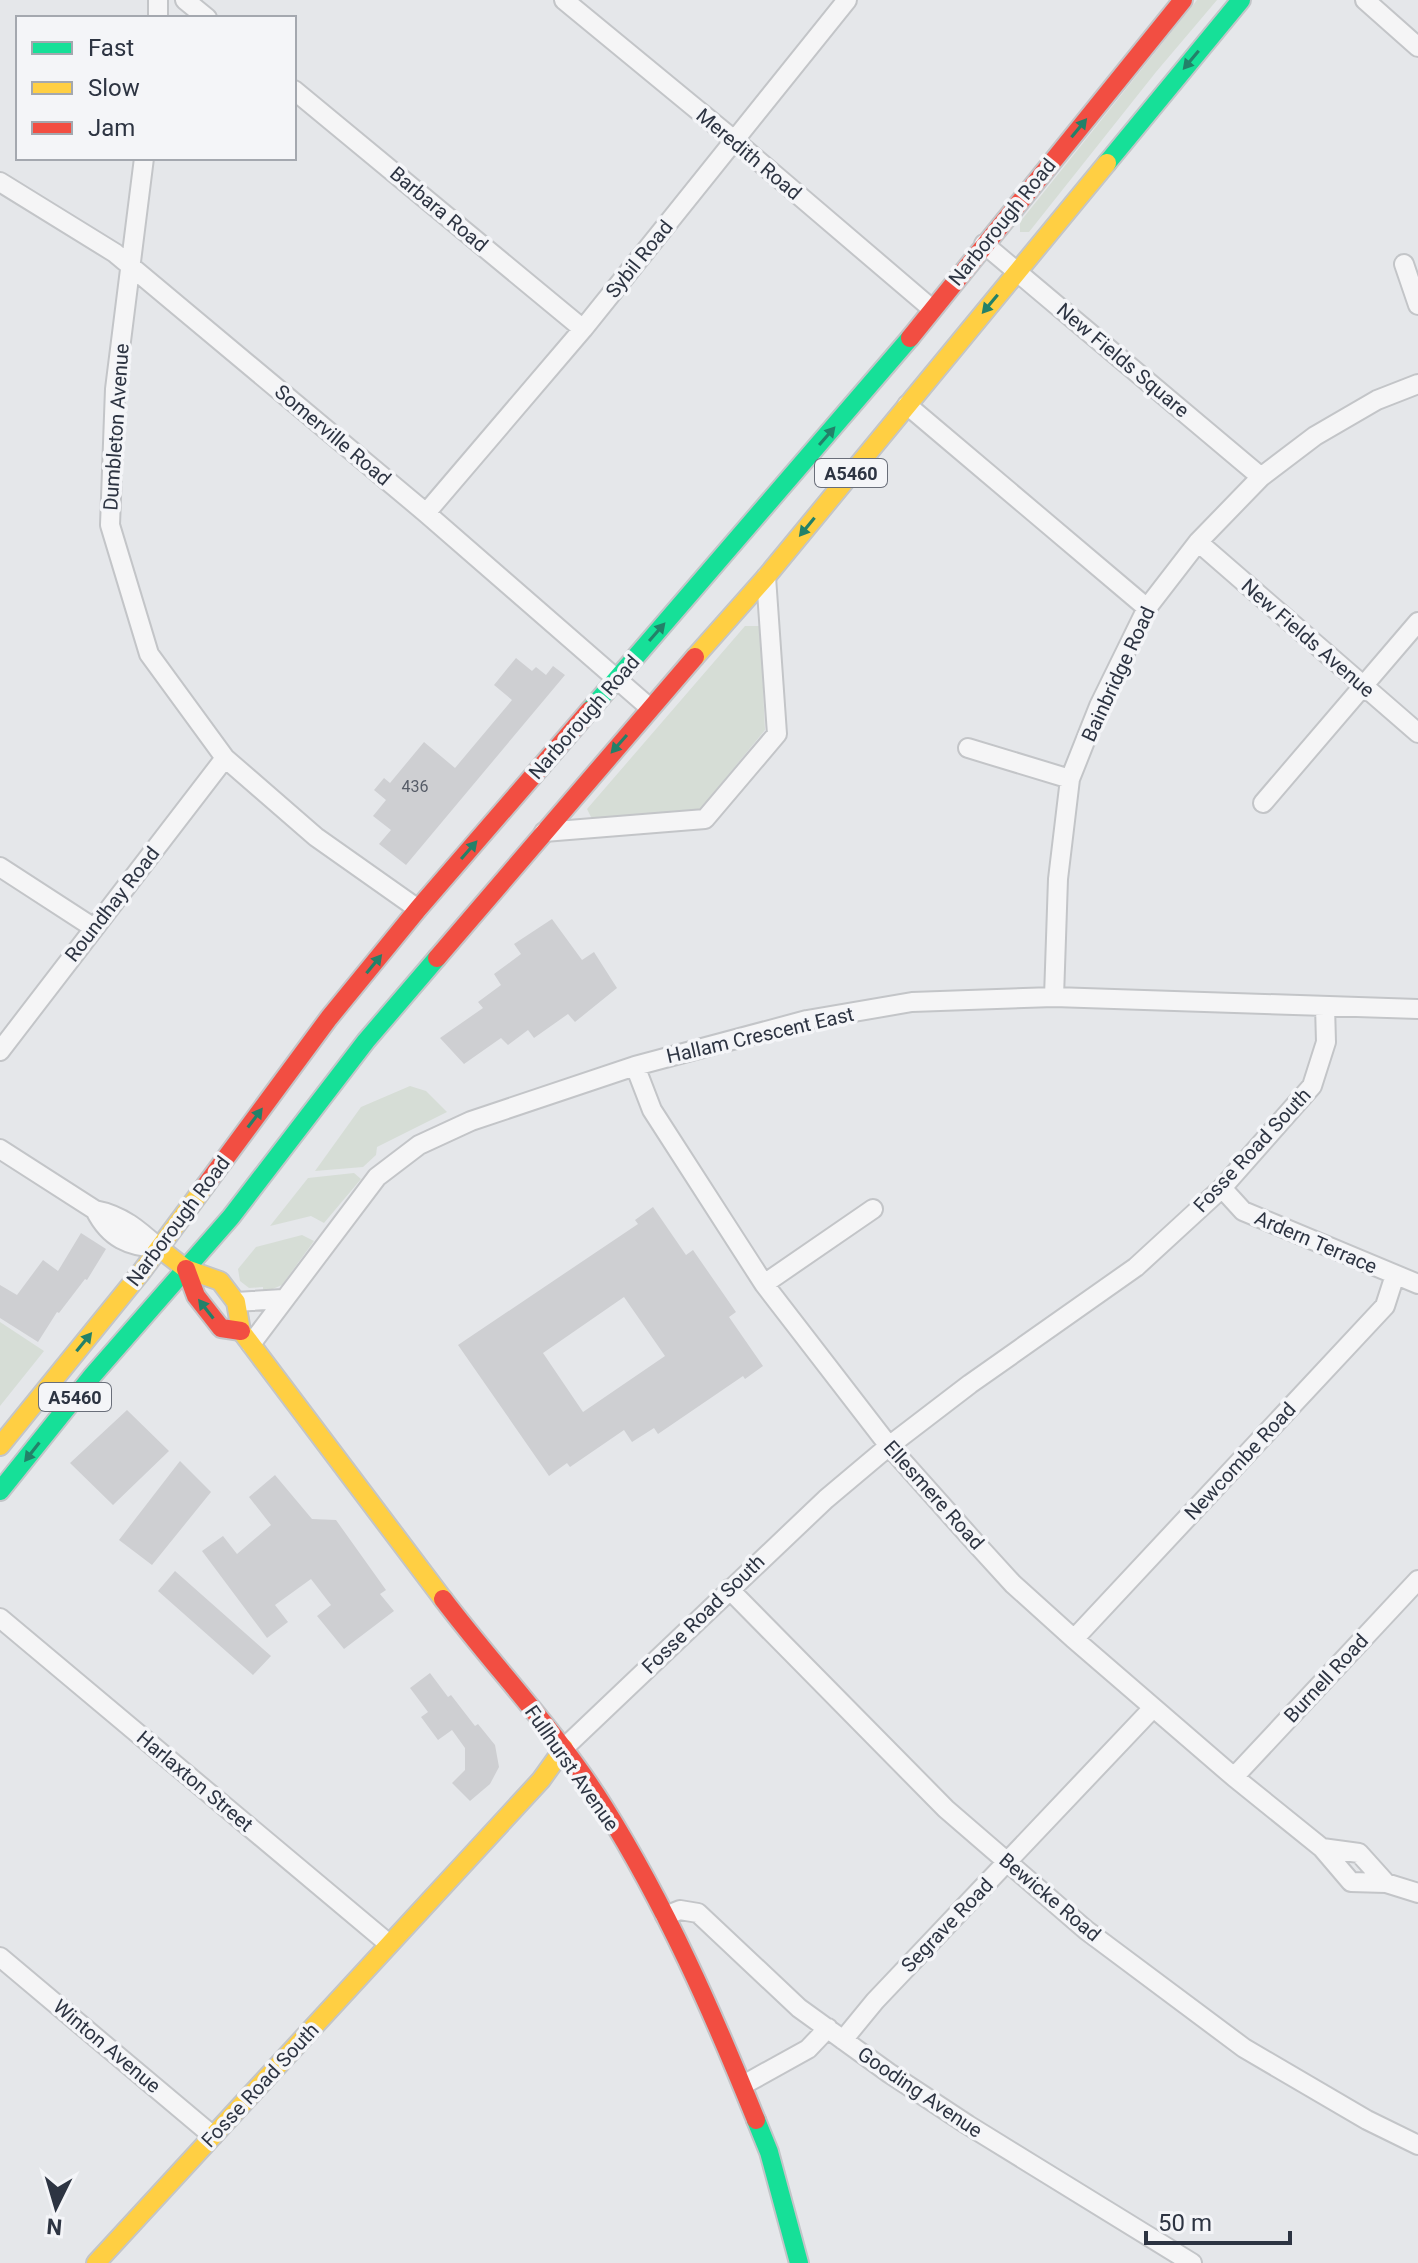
<svg xmlns="http://www.w3.org/2000/svg" width="1418" height="2263" viewBox="0 0 1418 2263" font-family="Roboto,sans-serif">
<style>
.green{fill:#d6ddd6}
.building{fill:#cecfd2;fill-rule:evenodd}
.lines{fill:none;stroke-linecap:round;stroke-linejoin:round}
.street-casing{stroke:#c3c5c8;stroke-width:22}
.fast-casing{stroke:#c3c5c8;stroke-width:22}
.slow-casing{stroke:#c3c5c8;stroke-width:22}
.jam-casing{stroke:#c3c5c8;stroke-width:22}
.street{stroke:#f5f5f6;stroke-width:18}
.fast{stroke:#16e098;stroke-width:18}
.slow{stroke:#ffcf43;stroke-width:18}
.jam{stroke:#f24e42;stroke-width:18}
.oneway{fill:#238169}
.labels{text-anchor:middle;dominant-baseline:central;stroke-width:7;stroke-linejoin:round;paint-order:stroke}
.number-label{font-size:16px;fill:#565c67}
.shield{fill:#f4f5f8;stroke:#696e79;stroke-width:2}
.shield-label{font-size:18px;font-weight:bold;fill:#2d3442}
.street-label{font-size:20px;fill:#2d3442;stroke:#f4f5f8}
</style>
<rect width="100%" height="100%" fill="#e5e7ea"/>
<path class="green" d="M1197 0H1217L1156 72 1029 232H1020V222Z
M745 626H760L765 730 697 813 593 821 587 809Z
M410 1086 426 1091 447 1112 377 1147 376 1155 363 1167 315 1171 361 1107Z
M354 1173 361 1179 324 1223 311 1216 270 1226 308 1178Z
M302 1235 314 1241 282 1285 263 1293V1287L249 1288 240 1281 238 1269 256 1247Z
M0 1322 44 1351 0 1406Z"/>
<path class="building" d="M516 658 532 671 536 667 546 675 553 666 565 675 406 865 379 844 391 830 373 816 386 800 374 790 384 778 390 783 424 742 455 768 512 700 494 685Z
M552 919 582 960 594 952 617 988 575 1022 568 1014 534 1038 528 1030 508 1045 501 1038 464 1064 440 1038 483 1008 478 1002 501 985 494 974 521 954 514 944Z
M653 1207 686 1255 693 1250 736 1312 729 1317 763 1366 745 1379 743 1376 658 1434 654 1428 632 1442 624 1430 570 1467 567 1463 549 1476 458 1345 638 1224 635 1220ZM624 1297 665 1356 583 1412 543 1353Z
M81 1233 106 1249 87 1280 85 1279 59 1313 57 1312 38 1342 0 1318V1285L17 1295 43 1260 58 1271Z
M127 1410 169 1451 113 1505 70 1463Z
M180 1461 211 1492 152 1565 119 1540Z
M275 1475 312 1519 336 1520 386 1590 380 1594 394 1611 344 1649 317 1616 331 1605 311 1579 275 1605 288 1622 267 1638 202 1551 223 1536 237 1554 271 1525 249 1497Z
M175 1571 271 1656 253 1675 158 1591Z
M430 1673 448 1697 451 1695 475 1726 478 1724 495 1745 499 1767 490 1784 470 1801 452 1783 465 1770V1748L452 1730 438 1740 421 1717 428 1712 410 1688Z"/>
<g class="lines">
<defs>
<path id="street" d="M185 0 207 18
M564 0 734 140 932 309
M1365 0 1418 47
M158 18V0
M294 90 583 329
M144 158 115 389 110 525 149 654 225 758 316 837 418 909
M0 182 115 253 426 513 650 708
M984 244 1261 477
M1404 264 1418 305
M907 405 1147 608
M426 513 583 329 847 0
M1198 542 1418 733
M968 748 1070 779
M1263 803 1418 622
M544 832 705 819 777 734 766 577
M0 867 94 928
M1054 997 1058 879 1070 779 1099 706 1147 608 1198 542 1261 477 1315 436 1377 400 1418 384
M0 1051 225 758
M635 1066 652 1110 764 1284 889 1446 971 1538 1013 1584 1074 1639 1234 1777 1322 1848 1359 1853 1386 1883 1418 1893
M0 1149 95 1210C122 1215 139 1230 159 1248
M1222 1188 1243 1211 1418 1284
M95 1210C109 1238 129 1247 159 1248
M764 1284 873 1209
M236 1302 283 1299
M251 1344 377 1177 419 1145 471 1121 635 1066 807 1020 912 1002 1054 997 1418 1009
M729 1589 946 1809 1086 1930 1244 2048 1367 2120 1418 2145
M0 1618 389 1944
M1074 1639 1385 1306 1395 1275
M564 1748 826 1499 889 1446 970 1384 1136 1267 1222 1188 1312 1086 1326 1042 1325 1006
M1234 1777 1418 1580
M1322 1848 1351 1882 1386 1883
M665 1916 680 1910 698 1913 799 2008 889 2073 968 2125 1192 2263
M0 1957 213 2136
M843 2040 875 2001 1152 1709
M743 2085 808 2049 828 2028"/>
<path id="fast" d="M1107 163 1241 0
M590 710 910 338
M0 1491 93 1375 231 1217 366 1041 437 958
M756 2120 769 2152 799 2263"/>
<path id="slow" d="M695 657 766 577 1107 163
M159 1248 186 1269 220 1281 236 1302 241 1331 443 1599
M0 1446 142 1271 205 1186
M96 2263 541 1780 564 1748"/>
<path id="jam" d="M910 338 1183 0
M437 958 695 657
M205 1186 329 1018 418 909 590 710
M186 1269 196 1296 221 1328 241 1331
M443 1599C496 1669 558 1733 604 1807 666 1906 713 2013 756 2120"/>
</defs>
<use href="#street" class="street-casing"/>
<use href="#fast" class="fast-casing"/>
<use href="#slow" class="slow-casing"/>
<use href="#jam" class="jam-casing"/>
<use href="#street" class="street"/>
<use href="#fast" class="fast"/>
<use href="#slow" class="slow"/>
<use href="#jam" class="jam"/>
</g>
<defs><path id="oneway-solid" d="M-6-.8H1V-3.2L6.5 0L1 3.2V.8H-6Z" transform="scale(2)"/></defs>
<g class="oneway">
<use href="#oneway-solid" transform="translate(1191 60) rotate(130)"/>
<use href="#oneway-solid" transform="translate(1079 128) rotate(-51)"/>
<use href="#oneway-solid" transform="translate(990 304) rotate(130)"/>
<use href="#oneway-solid" transform="translate(827 436) rotate(-49)"/>
<use href="#oneway-solid" transform="translate(807 527) rotate(129)"/>
<use href="#oneway-solid" transform="translate(657 632) rotate(-49)"/>
<use href="#oneway-solid" transform="translate(619 744) rotate(131)"/>
<use href="#oneway-solid" transform="translate(469 850) rotate(-49)"/>
<use href="#oneway-solid" transform="translate(374 964) rotate(-51)"/>
<use href="#oneway-solid" transform="translate(255 1118) rotate(-53)"/>
<use href="#oneway-solid" transform="translate(206 1309) rotate(-128)"/>
<use href="#oneway-solid" transform="translate(84 1342) rotate(-51)"/>
<use href="#oneway-solid" transform="translate(32 1452) rotate(128)"/>
</g>
<g class="labels">
<g class="number-label">
<text x="415" y="786">436</text>
</g>
<g class="shield">
<rect x="815" y="459" width="72" height="28" rx="6"/>
<rect x="39" y="1383" width="72" height="28" rx="6"/>
</g>
<g class="shield-label">
<text x="851" y="473">A5460</text>
<text x="75" y="1397">A5460</text>
</g>
<g class="street-label">
<text transform="translate(749 154) rotate(40)">Meredith Road</text>
<text transform="translate(439 209) rotate(40)">Barbara Road</text>
<text transform="translate(1002 222) rotate(-51)">Narborough Road</text>
<text transform="translate(639 259) rotate(-51)">Sybil Road</text>
<text transform="translate(1123 360) rotate(40)">New Fields Square</text>
<text transform="translate(116 427) rotate(-86)">Dumbleton Avenue</text>
<text transform="translate(333 435) rotate(40)">Somerville Road</text>
<text transform="translate(1308 638) rotate(41)">New Fields Avenue</text>
<text transform="translate(1118 674) rotate(-65)">Bainbridge Road</text>
<text transform="translate(584 717) rotate(-49)">Narborough Road</text>
<text transform="translate(112 904) rotate(-52)">Roundhay Road</text>
<text transform="translate(760 1035) rotate(-13)">Hallam Crescent East</text>
<text transform="translate(1252 1150) rotate(-47)">Fosse Road South</text>
<text transform="translate(178 1221) rotate(-53)">Narborough Road</text>
<text transform="translate(1316 1242) rotate(23)">Ardern Terrace</text>
<text transform="translate(1240 1461) rotate(-47)">Newcombe Road</text>
<text transform="translate(934 1495) rotate(48)">Ellesmere Road</text>
<text transform="translate(703 1614) rotate(-44)">Fosse Road South</text>
<text transform="translate(1326 1678) rotate(-47)">Burnell Road</text>
<text transform="translate(572 1768) rotate(55)">Fullhurst Avenue</text>
<text transform="translate(195 1781) rotate(40)">Harlaxton Street</text>
<text transform="translate(1050 1897) rotate(40)">Bewicke Road</text>
<text transform="translate(947 1925) rotate(-46)">Segrave Road</text>
<text transform="translate(107 2046) rotate(40)">Winton Avenue</text>
<text transform="translate(260 2085) rotate(-47)">Fosse Road South</text>
<text transform="translate(920 2092) rotate(34)">Gooding Avenue</text>
</g>
</g>
<rect x="16" y="16" width="280" height="144" fill="#f4f5f8" stroke="#a4a8af" stroke-width="2"/>
<rect x="32" y="42" width="40" height="12" fill="#16e098" stroke="#a4a8af" stroke-width="2"/>
<text x="88" y="56" font-size="24" fill="#2d3442">Fast</text>
<rect x="32" y="82" width="40" height="12" fill="#ffcf43" stroke="#a4a8af" stroke-width="2"/>
<text x="88" y="96" font-size="24" fill="#2d3442">Slow</text>
<rect x="32" y="122" width="40" height="12" fill="#f24e42" stroke="#a4a8af" stroke-width="2"/>
<text x="88" y="136" font-size="24" fill="#2d3442">Jam</text>
<g transform="translate(56 2207) rotate(185)" stroke="#f4f5f8" stroke-width="6" paint-order="stroke">
<path d="M0-6L14 30L0 20L-14 30Z" fill="#2d3442"/>
<text y="-12" font-size="22" font-weight="bold" text-anchor="middle" fill="#2d3442">N</text>
</g>
<path d="M1146 2231v12h144v-12" fill="none" stroke="#2d3442" stroke-width="4"/>
<text x="1158" y="2231" font-size="24" fill="#2d3442" stroke="#f4f5f8" stroke-width="6" paint-order="stroke">50 m</text>
</svg>
